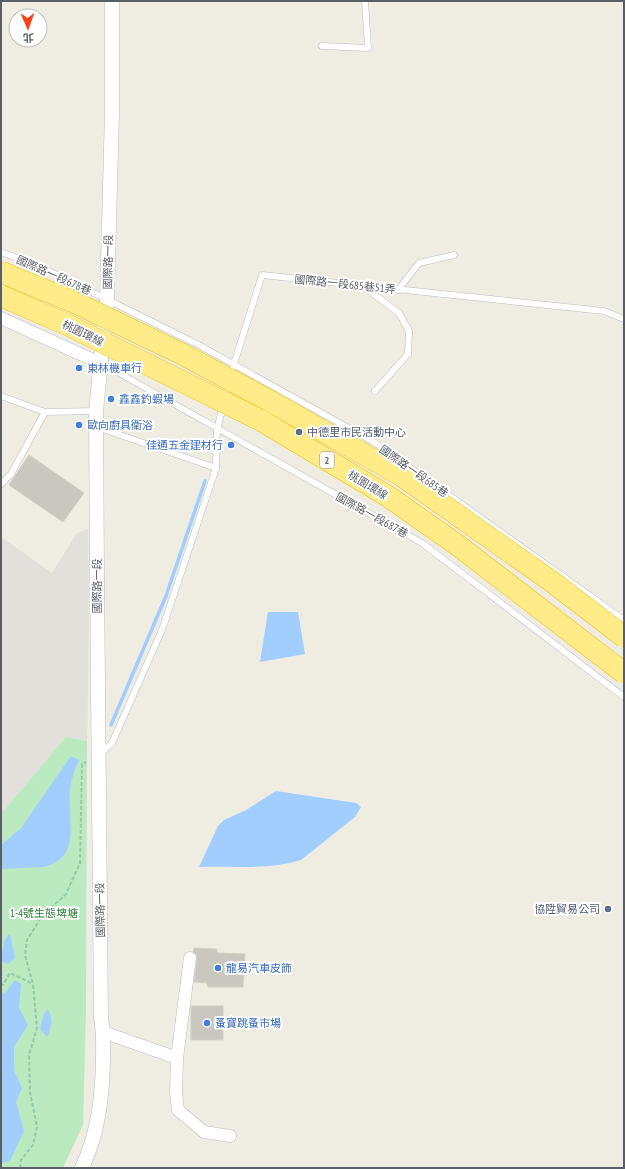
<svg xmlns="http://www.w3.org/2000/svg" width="625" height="1169" viewBox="0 0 625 1169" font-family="'PT Sans Narrow','Noto Sans TC',sans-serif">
	<rect width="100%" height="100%" fill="#efede2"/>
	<polygon fill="#e2e0da" points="88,529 89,634 87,741 66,737 1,814 1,537 52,573 77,533"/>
	<polygon fill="#bbeac0" points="66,737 87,741 86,1013 83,1125 63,1168 1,1168 1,814"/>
	<g fill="#a2ceff">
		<polygon points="268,612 298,612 305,654 260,662"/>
		<path d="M71 756 79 760C75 769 71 780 70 790 67 819 83 857 44 867L1 869V845L21 828Z"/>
		<path d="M276 791 356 803 361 807 355 817 301 860C269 870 233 866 199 867L218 826 224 820 246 810Z"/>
		<polygon points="10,933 15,958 8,964 1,961 1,952 3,950 4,941"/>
		<polygon points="15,980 21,984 19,1008 28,1025 14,1047 14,1070 22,1088 16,1102 24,1131 10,1161 1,1163 1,992 4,994"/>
		<path d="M48 1009C53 1020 52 1026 47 1037L40 1029 44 1014Z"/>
	</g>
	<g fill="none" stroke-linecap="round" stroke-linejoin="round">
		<polyline stroke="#a2ceff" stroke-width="3.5" points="111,725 166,596 205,481"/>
	</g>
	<g fill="#cac7bf" stroke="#d4d0c0">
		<polygon points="29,455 84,493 63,522 9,485"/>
		<polygon points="194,948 217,949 217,953 245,954 243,987 208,987 207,983 194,982 197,959 197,955 193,952"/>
		<rect x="191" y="1006" width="32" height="34"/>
	</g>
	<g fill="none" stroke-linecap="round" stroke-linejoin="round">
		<defs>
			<g id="service">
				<polyline points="322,46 368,48 365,1"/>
				<polyline points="1,252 43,268 197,344 374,442 624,620"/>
				<polyline points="363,286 399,313 409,331 408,354 375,391"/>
				<polyline points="398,290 419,263 454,255"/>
				<polyline points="101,363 422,543 624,697"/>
				<polyline points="1,396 45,412 96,411"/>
				<polyline points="97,427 216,468"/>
				<polyline points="1,484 11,474 45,412"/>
				<polyline points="101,753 112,743 162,630 216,468 217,429 234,364 262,275 604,311 624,319"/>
			</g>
			<g id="minor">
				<polyline points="1,318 100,363"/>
				<polyline points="190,958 177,1058 176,1092 178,1110 204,1132 230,1136"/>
				<polyline points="103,1032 177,1058"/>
			</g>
			<path id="tertiary" d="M82 1168C98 1134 102 1099 103 1062 103 1047 104 1033 101 1018L97 578 96 411 107 300 112 112V1"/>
		</defs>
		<use href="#service" stroke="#babcc3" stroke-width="7"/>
		<use href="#minor" stroke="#babcc3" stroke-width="13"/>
		<use href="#tertiary" stroke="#babcc3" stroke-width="15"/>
		<g stroke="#94cba8" stroke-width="2" stroke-dasharray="4 2" stroke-linecap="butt">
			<polyline points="1,983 3,985 10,973 33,984"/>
			<polyline points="20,1168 21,1160 33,1145 37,1127 30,1092 29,1055 37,1028 33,984 25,955 27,940 42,916 66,894 80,863 82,764 86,762"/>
		</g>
		<use href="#service" stroke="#fff" stroke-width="6"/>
		<use href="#minor" stroke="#fff" stroke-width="12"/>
		<use href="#tertiary" stroke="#fff" stroke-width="14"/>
		<defs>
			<g id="motorway-bridge">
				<polyline points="1,272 76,303 182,354 270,401 402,476 551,581 624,637"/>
				<polyline points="1,296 66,324 262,421 389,497 456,544 624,673"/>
			</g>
		</defs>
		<use href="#motorway-bridge" stroke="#f1bb00" stroke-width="22" stroke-linecap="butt"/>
		<use href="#motorway-bridge" stroke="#ffec89" stroke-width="21"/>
	</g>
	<g fill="#3f7fe0" stroke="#fff" stroke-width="1.5">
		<circle cx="79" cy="368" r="4"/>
		<circle cx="111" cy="399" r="4"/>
		<circle cx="79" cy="425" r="4"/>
		<circle cx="231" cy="445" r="4"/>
		<circle cx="218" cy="968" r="4"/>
		<circle cx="207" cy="1023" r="4"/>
	</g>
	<g fill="#5c6f8a" stroke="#fff" stroke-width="1.5">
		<circle cx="299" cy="432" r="4"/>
		<circle cx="608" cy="909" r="4"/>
	</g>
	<g text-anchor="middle" stroke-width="4" stroke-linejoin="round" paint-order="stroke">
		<rect fill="#fff" stroke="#8c8e93" stroke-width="1" x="320" y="452" width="14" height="16" rx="3"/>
		<g font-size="10" font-weight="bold" fill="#5a5e65">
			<text x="327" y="464">2</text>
		</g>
		<g font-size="11" fill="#5a5e65" stroke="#fff">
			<text transform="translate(108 262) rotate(-89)" y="4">國際路一段</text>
			<text transform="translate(54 275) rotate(24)" y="4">國際路一段678巷</text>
			<text transform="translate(345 284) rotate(6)" y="4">國際路一段685巷51弄</text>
			<text transform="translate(83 333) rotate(26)" y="4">桃園環線</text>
			<text transform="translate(414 471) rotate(35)" y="4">國際路一段685巷</text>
			<text transform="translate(368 485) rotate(31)" y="4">桃園環線</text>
			<text transform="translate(372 515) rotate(29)" y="4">國際路一段687巷</text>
			<text transform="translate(97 586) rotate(-90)" y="4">國際路一段</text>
			<text transform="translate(100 910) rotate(-91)" y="4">國際路一段</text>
		</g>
		<g font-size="11" fill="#366cbe" stroke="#fff" text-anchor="start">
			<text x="87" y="372">東林機車行</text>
			<text x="119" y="403">鑫鑫釣蝦場</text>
			<text x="87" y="429">歐向廚具衛浴</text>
			<text x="223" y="449" text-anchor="end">佳通五金建材行</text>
			<text x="226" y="972">龍易汽車皮飾</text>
			<text x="215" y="1027">蚤寶跳蚤市場</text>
		</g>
		<g font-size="11" fill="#4e5e75" stroke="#fff" text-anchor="start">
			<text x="307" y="436">中德里市民活動中心</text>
			<text x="600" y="913" text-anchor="end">協陞貿易公司</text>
		</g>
		<g font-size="11" fill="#2b8337" stroke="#fff">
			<text x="44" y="917">1-4號生態埤塘</text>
		</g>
	</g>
	<rect width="625" height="1169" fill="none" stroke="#5a5e65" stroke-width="4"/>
	<g transform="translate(28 28) rotate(178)"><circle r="19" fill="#ffffff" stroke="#bdbfc1"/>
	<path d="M0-3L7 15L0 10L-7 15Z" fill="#fc411b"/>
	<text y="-6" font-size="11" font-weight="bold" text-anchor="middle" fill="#5a5e65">北</text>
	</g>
</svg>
